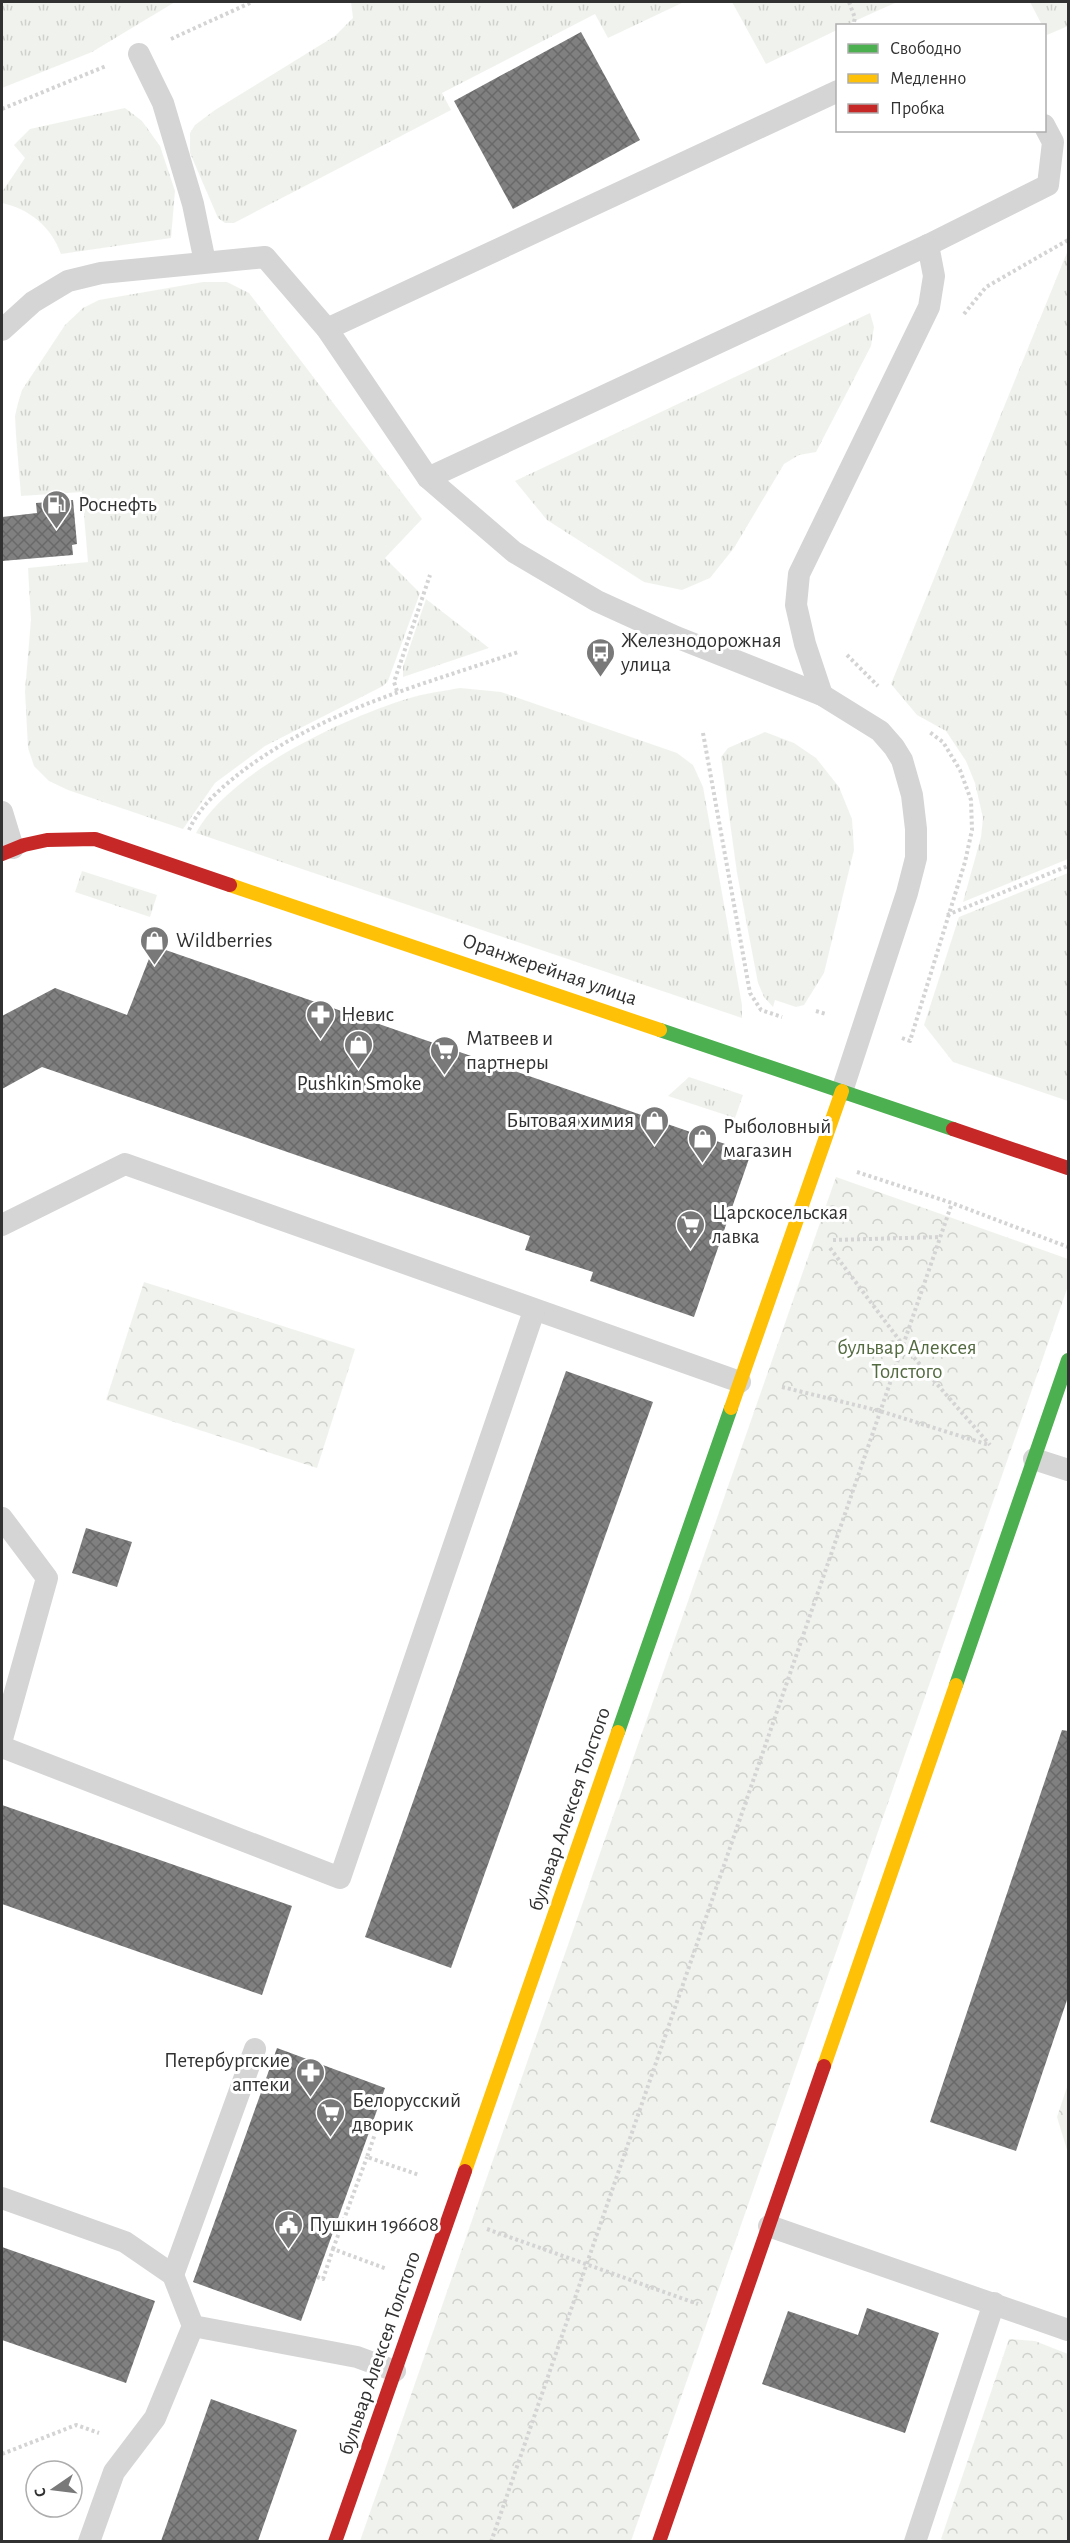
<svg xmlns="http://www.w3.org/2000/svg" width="1070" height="2543" viewBox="0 0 1070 2543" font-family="'Alegreya Sans',sans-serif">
	<defs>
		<pattern id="grass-tufts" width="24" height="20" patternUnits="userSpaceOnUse" patternTransform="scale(1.5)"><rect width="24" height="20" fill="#f0f3ed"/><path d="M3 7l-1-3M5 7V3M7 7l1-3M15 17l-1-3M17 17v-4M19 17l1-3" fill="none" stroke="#ced1cc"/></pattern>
		<pattern id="forest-crowns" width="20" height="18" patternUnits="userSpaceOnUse" patternTransform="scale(1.5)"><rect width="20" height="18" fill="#f0f3ed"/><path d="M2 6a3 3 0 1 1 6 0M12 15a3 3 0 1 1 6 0" fill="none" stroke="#ced1cc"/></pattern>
		<pattern id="building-cross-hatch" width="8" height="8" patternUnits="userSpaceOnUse" patternTransform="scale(1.5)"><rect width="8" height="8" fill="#808080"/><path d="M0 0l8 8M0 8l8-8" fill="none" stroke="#696969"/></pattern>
	</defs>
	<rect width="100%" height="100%" fill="#fff"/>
	<g fill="url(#grass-tufts)">
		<polygon points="2,2 175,2 92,52 2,88"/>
		<polygon points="351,2 684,2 608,38 595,14 442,93 451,110 234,223 225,223 218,218 190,153 190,133 195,125 215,110 335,36 353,18"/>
		<polygon points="732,2 897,2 846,25 838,26 837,30 766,64"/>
		<polygon points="1030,2 1068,2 1068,26 1047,35 1044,26 1042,25"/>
		<path d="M125 108 142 121 160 146 175 191 171 238 61 254C51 226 29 209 2 203V192L25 158 14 145 30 129Z"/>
		<polygon points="1068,250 1068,859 963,902 981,837 983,818 975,783 966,761 946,731 917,715 891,684"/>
		<polygon points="203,282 227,282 249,293 422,519 385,558 420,593 388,681 383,686 265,746 215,783 183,829 68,790 49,781 34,766 28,748 25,691 31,620 28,568 88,562 82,492 21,496 16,435 15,416 18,403 22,390 65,325 83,308 99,300"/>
		<polygon points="870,313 874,327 871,346 816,452 799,455 784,464 734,548 710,578 682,590 644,582 547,520 515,481"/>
		<polygon points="426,599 489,648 403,677 403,667"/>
		<path d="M460 688 501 692 677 753 693 765 703 787 742 1005V1018L196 833C228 772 346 717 410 698 426 693 444 691 460 688Z"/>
		<polygon points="765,732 794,743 816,758 839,787 852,819 854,850 824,973 804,1005 796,1007 775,1000 773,1007 764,997 758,983 737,873 721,757 728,748"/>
		<polygon points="82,871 157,895 150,917 75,892"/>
		<polygon points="1068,873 1068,1101 953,1062 924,1025 959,917"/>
		<polygon points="689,1077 743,1095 735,1118 668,1096"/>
	</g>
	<g fill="url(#forest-crowns)">
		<polygon points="836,1177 1068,1259 1068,1286 631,2541 360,2541"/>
		<polygon points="144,1282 355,1349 317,1468 106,1400"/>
		<polygon points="1068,2084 1068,2153 1057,2117"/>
		<polygon points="1009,2339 1035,2341 1068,2354 1068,2541 949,2542 941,2539"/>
	</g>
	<g fill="url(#building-cross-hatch)">
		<polygon points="581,32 640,140 513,209 454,101"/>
		<polygon points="73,500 77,544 72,545 73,555 2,561 2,517 37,513 36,503"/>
		<polygon points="154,946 751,1153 694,1317 590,1281 593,1272 525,1250 530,1236 42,1067 2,1089 2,1016 55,988 127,1015"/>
		<polygon points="566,1371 653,1402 451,1968 365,1937"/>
		<polygon points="86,1528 132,1542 117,1587 72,1573"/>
		<polygon points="1062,1730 1068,1731 1068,1997 1016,2151 930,2122"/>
		<polygon points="2,1805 292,1906 262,1995 2,1904"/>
		<polygon points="277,2048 385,2088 301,2321 193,2282"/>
		<polygon points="2,2247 155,2301 126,2383 2,2340"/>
		<polygon points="867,2308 939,2333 905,2433 762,2384 788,2311 858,2335"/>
		<polygon points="211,2399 297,2430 258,2541 161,2541"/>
	</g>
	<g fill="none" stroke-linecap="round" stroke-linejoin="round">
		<g stroke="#d4d4d4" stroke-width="4" stroke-dasharray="3 3" stroke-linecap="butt">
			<polyline points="849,2 855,18 853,26"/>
			<polyline points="171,39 252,2"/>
			<polyline points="2,109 106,66"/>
			<polyline points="964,314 986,287 1068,240"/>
			<polyline points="847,655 878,686"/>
			<polyline points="397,691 394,682 430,575"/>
			<polyline points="703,733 750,993 761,1010 782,1017"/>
			<path d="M189 830C199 807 221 788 240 773 322 710 422 685 518 652"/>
			<polyline points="947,915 1068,866"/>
			<polyline points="816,1011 826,1014"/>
			<polyline points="902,1038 910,1041 965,862 972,830 971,800 960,770 943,742 928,731"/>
			<polyline points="857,1172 952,1203 1068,1247"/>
			<polyline points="833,1240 940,1237"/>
			<polyline points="830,1248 903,1345 990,1445"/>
			<polyline points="782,1387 880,1411 989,1445"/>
			<polyline points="370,2129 376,2131 367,2157 419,2175"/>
			<polyline points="487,2229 698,2304"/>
			<polyline points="333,2249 367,2157"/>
			<polyline points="317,2277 323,2279 333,2249 387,2269"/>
			<polyline points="2,2454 76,2425 99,2433"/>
			<polyline points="491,2542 952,1203"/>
		</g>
		<g stroke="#d5d5d5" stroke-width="22">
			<polyline points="139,54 163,103 193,204 205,262"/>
			<polyline points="327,329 838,91"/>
			<polyline points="2,330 33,302 68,281 101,273 265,257 327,329 428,478 514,552 597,601 676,637 822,695 880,731 894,747 902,760 912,795 916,829 916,858 907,893 842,1091"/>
			<polyline points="428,478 928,245 1048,185 1053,142 1044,125"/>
			<polyline points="822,695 805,644 796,605 799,574 929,307 934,276 928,245"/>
			<polyline points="2,812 13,848"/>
			<polyline points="2,1225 125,1164 740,1382"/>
			<polyline points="1034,1459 1068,1470"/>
			<polyline points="2,1518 47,1578 2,1739"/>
			<polyline points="2,1747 340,1878 534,1311"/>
			<polyline points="2,2198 125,2242 173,2275 193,2326 357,2357 395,2371"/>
			<polyline points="769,2226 1068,2330"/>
			<polyline points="173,2275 255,2049"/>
			<polyline points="89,2542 114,2472 155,2418 193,2326"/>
			<polyline points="915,2542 994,2303"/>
		</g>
		<g stroke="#4caf50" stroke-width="14">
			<polyline points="660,1030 953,1129"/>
			<polyline points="956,1685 1068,1360"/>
			<polyline points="618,1732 731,1408"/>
		</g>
		<g stroke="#ffc107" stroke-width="14">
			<polyline points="230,885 660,1030"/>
			<polyline points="731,1408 842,1091"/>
			<polyline points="824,2066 956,1685"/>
			<polyline points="465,2171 618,1732"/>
		</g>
		<g stroke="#c62828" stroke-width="14">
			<polyline points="2,854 24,845 47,840 95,839 230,885"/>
			<polyline points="953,1129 1068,1168"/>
			<polyline points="335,2542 465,2171"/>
			<polyline points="659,2542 824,2066"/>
		</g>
	</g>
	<defs>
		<symbol id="fuel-pin" viewBox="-11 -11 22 30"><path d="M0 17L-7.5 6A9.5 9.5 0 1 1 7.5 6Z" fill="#797979" stroke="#fff"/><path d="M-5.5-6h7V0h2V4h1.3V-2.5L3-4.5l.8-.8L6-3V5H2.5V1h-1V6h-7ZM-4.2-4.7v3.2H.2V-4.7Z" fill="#fff"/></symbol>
		<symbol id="bus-pin" viewBox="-11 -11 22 30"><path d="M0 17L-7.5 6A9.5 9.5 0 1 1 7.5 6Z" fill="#797979" stroke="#fff"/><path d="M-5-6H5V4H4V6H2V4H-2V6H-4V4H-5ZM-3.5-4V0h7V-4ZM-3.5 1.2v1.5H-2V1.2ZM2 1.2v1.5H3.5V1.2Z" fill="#fff"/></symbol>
		<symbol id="shop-pin" viewBox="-11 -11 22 30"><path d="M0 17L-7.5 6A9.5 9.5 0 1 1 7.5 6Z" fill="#797979" stroke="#fff"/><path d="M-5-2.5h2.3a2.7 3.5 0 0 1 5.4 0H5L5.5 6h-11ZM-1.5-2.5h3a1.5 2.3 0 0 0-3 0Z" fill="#fff"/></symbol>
		<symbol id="pharmacy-pin" viewBox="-11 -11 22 30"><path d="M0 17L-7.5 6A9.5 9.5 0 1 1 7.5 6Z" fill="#797979" stroke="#fff"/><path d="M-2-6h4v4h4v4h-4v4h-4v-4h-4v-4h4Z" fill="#fff"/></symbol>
		<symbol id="supermarket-pin" viewBox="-11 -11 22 30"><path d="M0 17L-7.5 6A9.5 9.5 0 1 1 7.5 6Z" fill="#797979" stroke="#fff"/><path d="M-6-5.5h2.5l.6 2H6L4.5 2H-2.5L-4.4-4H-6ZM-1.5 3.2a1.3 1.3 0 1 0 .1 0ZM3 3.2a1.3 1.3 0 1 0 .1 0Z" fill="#fff"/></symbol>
		<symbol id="civic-pin" viewBox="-11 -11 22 30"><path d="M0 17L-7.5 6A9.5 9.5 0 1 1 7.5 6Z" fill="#797979" stroke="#fff"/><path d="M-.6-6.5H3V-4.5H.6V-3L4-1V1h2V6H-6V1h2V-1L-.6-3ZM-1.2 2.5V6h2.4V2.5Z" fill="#fff"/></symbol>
	</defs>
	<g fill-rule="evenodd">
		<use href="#fuel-pin" x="40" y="488" width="33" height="45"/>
		<use href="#bus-pin" x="584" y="636" width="33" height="45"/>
		<use href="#shop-pin" x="138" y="924" width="33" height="45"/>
		<use href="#pharmacy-pin" x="304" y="998" width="33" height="45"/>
		<use href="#shop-pin" x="342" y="1028" width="33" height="45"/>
		<use href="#supermarket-pin" x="428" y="1034" width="33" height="45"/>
		<use href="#shop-pin" x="638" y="1104" width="33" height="45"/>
		<use href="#shop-pin" x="686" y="1122" width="33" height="45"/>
		<use href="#supermarket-pin" x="674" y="1208" width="33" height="45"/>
		<use href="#pharmacy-pin" x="294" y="2056" width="33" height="45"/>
		<use href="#supermarket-pin" x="314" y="2096" width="33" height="45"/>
		<use href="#civic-pin" x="272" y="2208" width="33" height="45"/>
	</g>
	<g text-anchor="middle" stroke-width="6" stroke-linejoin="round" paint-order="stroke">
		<g font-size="21" fill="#313131" stroke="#fff" text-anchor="start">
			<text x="78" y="511">Роснефть</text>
			<text x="621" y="647">Железнодорожная<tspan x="621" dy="24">улица</tspan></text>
			<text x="176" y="947">Wildberries</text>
			<text x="341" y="1021">Невис</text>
			<text x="466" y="1045">Матвеев и<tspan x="466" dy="24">партнеры</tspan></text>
			<text x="359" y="1090" text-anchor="middle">Pushkin Smoke</text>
			<text x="634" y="1127" text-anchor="end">Бытовая химия</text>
			<text x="723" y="1133">Рыболовный<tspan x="723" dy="24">магазин</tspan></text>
			<text x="712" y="1219">Царскосельская<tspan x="712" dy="24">лавка</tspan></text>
			<text x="290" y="2067" text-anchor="end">Петербургские<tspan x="290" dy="24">аптеки</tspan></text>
			<text x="352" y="2107">Белорусский<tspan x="352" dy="24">дворик</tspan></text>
			<text x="309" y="2231">Пушкин 196608</text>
		</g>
		<g font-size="21" fill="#313131" stroke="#fff">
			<text transform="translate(550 969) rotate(19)" y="7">Оранжерейная улица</text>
			<text transform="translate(569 1809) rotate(-71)" y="7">бульвар Алексея Толстого</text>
			<text transform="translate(379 2353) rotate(-71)" y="7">бульвар Алексея Толстого</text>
		</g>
		<g font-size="21" fill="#546b41" stroke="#fff">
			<text x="907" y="1354">бульвар Алексея<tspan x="907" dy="24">Толстого</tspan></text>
		</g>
	</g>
	<rect width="1070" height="2543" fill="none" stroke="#313131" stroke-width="6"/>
	<rect x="836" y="24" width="210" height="108" fill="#ffffff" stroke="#adadad" stroke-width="1.5"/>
	<rect x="848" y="44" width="30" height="9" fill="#4caf50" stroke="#adadad" stroke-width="1.5"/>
	<text x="890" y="54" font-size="18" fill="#313131">Свободно</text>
	<rect x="848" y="74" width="30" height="9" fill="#ffc107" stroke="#adadad" stroke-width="1.5"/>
	<text x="890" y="84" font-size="18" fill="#313131">Медленно</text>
	<rect x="848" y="104" width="30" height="9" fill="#c62828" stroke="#adadad" stroke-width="1.5"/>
	<text x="890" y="114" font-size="18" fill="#313131">Пробка</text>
	<g transform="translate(54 2489) rotate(256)"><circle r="28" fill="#ffffff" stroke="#adadad" stroke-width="1.5"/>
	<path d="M0-4.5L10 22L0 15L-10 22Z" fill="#797979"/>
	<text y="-9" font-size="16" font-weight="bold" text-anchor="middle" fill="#313131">С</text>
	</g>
</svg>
